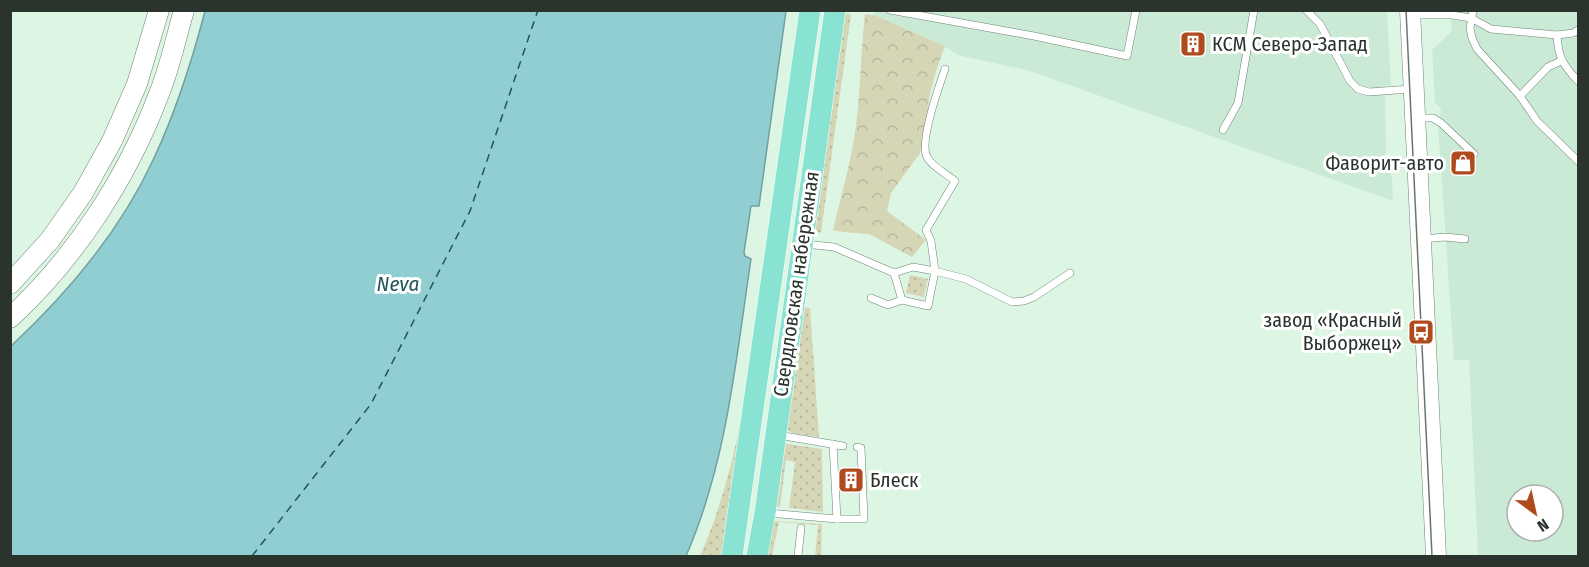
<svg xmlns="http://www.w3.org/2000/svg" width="1589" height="567" viewBox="0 0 1589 567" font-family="'Fira Sans Condensed',sans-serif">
	<defs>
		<pattern id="green-dots" width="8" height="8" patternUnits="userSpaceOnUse" patternTransform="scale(1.5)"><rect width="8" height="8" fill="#d5d6b6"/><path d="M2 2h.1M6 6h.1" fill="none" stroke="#b7b89d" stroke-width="1.8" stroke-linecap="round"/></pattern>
		<pattern id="forest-crowns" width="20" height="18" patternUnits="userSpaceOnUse" patternTransform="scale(1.5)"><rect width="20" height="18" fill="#d5d6b6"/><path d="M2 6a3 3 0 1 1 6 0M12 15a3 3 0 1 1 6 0" fill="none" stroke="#b7b89d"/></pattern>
	</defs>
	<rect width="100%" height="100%" fill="#ddf6e4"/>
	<g fill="#cbead5" fill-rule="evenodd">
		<polygon points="875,10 1387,11 1391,85 1385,85 1386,154 1379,158 1392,176 1393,201 1030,71 957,55 945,46 874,15"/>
		<path d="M1450 11H1578V556H1478L1469 360H1454L1438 126 1441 109 1435 103 1432 50 1452 31ZM1517 495H1553V531H1517Z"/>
	</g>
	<g fill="url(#green-dots)">
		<polygon points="844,13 851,14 821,233 814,231"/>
		<polygon points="910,275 928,279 924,297 906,293"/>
		<polygon points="801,307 810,308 819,437 792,433 786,429"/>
		<path d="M742 413H748L725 556H700C720 511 733 462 742 413Z"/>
		<polygon points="782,443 822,449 823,512 789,508 795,462 786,460 780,507 774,506"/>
		<polygon points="775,521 822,524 821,556 815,556 818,525 779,522 772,556 766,556 773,522"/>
	</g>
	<path fill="url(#forest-crowns)" d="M865 14 874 15 945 46 936 71 929 98 928 116 920 153 891 193 887 211 926 240 912 257 869 234 842 232 833 230C840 200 849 169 854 139 861 98 860 56 865 14Z"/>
	<path fill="#91ced1" stroke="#72a0a0" stroke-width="1.5" d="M205 11H786L759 206H751L744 252 745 256 751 259C736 359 727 462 686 556H11V346C68 293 121 230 154 158 176 111 192 61 205 11Z"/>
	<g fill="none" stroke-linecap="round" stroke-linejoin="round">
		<polyline stroke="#205557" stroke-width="1.5" stroke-dasharray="8 6" stroke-linecap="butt" points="252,556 371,404 470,211 538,10"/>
		<defs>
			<g id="lane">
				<polyline points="890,10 1034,36 1127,56 1136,10"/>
				<polyline points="1306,10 1320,24 1350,81 1358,89 1369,92 1411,89"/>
				<polyline points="1473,10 1470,28 1472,38 1477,49 1520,96 1537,121 1578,161"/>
				<path d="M1413 15H1452L1471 18 1491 29 1557 35C1558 57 1563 65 1578 81"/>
				<polyline points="1557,35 1573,33 1578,30"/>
				<path d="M945 69C939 86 919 142 927 157 931 166 947 174 955 181L926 230 931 241 935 271 966 279 1012 302 1024 301 1034 297 1070 273"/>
				<polyline points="1520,96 1548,67 1561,61"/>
				<polyline points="1418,118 1433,118 1441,123 1474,154"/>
				<polyline points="1223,130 1238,103 1254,10"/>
				<polyline points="1423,239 1445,237 1465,239"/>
				<polyline points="804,244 834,247 894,273 902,300 928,306 935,271 913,267 894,273"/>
				<polyline points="871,298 888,305 902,300"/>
				<polyline points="778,435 843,446"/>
				<polyline points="833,444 837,519"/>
				<polyline points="768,513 837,519 864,519 861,448 857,447"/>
				<polyline points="798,556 801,528"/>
			</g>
			<g id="secondary">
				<polyline points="1410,10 1436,556"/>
				<polyline points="10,284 50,240 83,193 112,141 137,84 159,10"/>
				<path d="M10 318C76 257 127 178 159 94 170 67 176 38 184 10"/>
			</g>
			<g id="primary">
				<polyline points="732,556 810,10"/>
				<polyline points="757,556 765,513 835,10"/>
			</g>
		</defs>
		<use href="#lane" stroke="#6d8374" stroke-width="8"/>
		<use href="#secondary" stroke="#6d8374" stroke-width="21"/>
		<use href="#primary" stroke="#fff" stroke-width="22"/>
		<use href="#lane" stroke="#fff" stroke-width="7"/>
		<use href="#secondary" stroke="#fff" stroke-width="20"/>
		<use href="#primary" stroke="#88e3d3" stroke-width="21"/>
		<polyline stroke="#68776c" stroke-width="1.5" points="1406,10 1432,556"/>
	</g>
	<defs>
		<symbol id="building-square" viewBox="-11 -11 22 22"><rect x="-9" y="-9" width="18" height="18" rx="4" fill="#af4a1d" stroke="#fff"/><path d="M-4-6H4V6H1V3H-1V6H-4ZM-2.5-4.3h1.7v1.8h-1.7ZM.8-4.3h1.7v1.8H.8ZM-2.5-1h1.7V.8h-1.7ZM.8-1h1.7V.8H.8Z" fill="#fff"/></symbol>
		<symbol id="shop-square" viewBox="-11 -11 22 22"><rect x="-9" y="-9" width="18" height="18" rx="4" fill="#af4a1d" stroke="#fff"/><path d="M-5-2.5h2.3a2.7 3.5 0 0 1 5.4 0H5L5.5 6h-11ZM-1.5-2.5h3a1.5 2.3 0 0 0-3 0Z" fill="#fff"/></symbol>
		<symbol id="bus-square" viewBox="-11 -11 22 22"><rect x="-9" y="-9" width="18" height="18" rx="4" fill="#af4a1d" stroke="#fff"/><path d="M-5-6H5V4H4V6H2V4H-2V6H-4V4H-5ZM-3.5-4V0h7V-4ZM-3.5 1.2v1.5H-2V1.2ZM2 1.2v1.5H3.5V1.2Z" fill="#fff"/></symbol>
	</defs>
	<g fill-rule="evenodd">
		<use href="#building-square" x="1178" y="29" width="30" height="30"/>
		<use href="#shop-square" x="1448" y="148" width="30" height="30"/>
		<use href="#bus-square" x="1406" y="317" width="30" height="30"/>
		<use href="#building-square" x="836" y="465" width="30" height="30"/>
	</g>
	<g text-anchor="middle" stroke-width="6" stroke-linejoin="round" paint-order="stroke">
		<g font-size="20" fill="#2a342d" stroke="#fff" text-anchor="start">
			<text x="1212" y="51">КСМ Северо-Запад</text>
			<text x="1444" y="170" text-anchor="end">Фаворит-авто</text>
			<text x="1402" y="327" text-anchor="end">завод «Красный<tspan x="1402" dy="23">Выборжец»</tspan></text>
			<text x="870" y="487">Блеск</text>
		</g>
		<g font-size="20" fill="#2a342d" stroke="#fff">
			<text transform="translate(796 284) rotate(-82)" y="7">Свердловская набережная</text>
		</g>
		<g font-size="21" font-style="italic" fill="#205557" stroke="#fff">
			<text x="398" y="291">Neva</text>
		</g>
	</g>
	<rect width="1589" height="567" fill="none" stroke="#2a342d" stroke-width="24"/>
	<g transform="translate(1535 513) rotate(147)"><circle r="28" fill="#ffffff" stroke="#aaaeab" stroke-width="1.5"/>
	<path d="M0-4.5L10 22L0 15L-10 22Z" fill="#af4a1d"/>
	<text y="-9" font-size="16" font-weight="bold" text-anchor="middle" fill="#2a342d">N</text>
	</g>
</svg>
